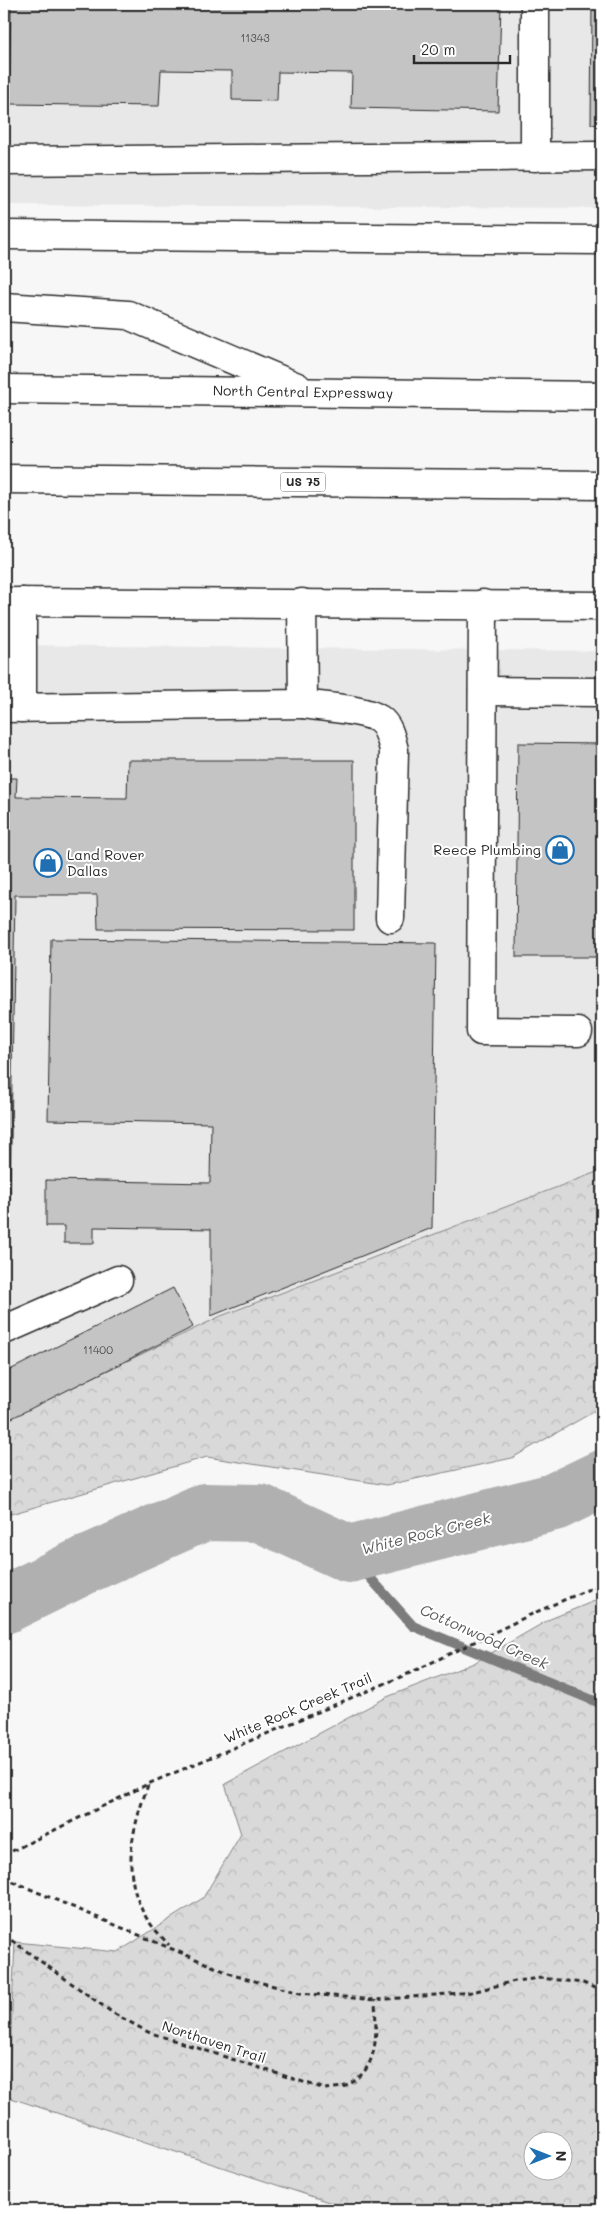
<svg xmlns="http://www.w3.org/2000/svg" width="606" height="2214" viewBox="0 0 606 2214" font-family="Mali,sans-serif">
	<defs>
		<pattern id="forest-crowns" width="20" height="18" patternUnits="userSpaceOnUse" patternTransform="scale(1.25)"><rect width="20" height="18" fill="#d9d9d9"/><path d="M2 6a3 3 0 1 1 6 0M12 15a3 3 0 1 1 6 0" fill="none" stroke="#bababa"/></pattern>
	</defs>
	<rect width="100%" height="100%" fill="#f7f7f7"/>
	<filter id="ink" filterUnits="userSpaceOnUse"><feTurbulence type="fractalNoise" baseFrequency=".02" numOctaves="2"/><feDisplacementMap in="SourceGraphic" scale="10" xChannelSelector="R" yChannelSelector="G"/><feConvolveMatrix kernelMatrix="1 2 1 2 8 2 1 2 1" color-interpolation-filters="sRGB"/></filter>
	<g filter="url(#ink)">
		<g fill="#e8e8e8">
			<polygon points="4,4 602,4 602,208 4,205"/>
			<polygon points="4,645 602,651 602,1170 221,1316 4,1420"/>
		</g>
		<g fill="url(#forest-crowns)" stroke="#828282" fill-rule="evenodd">
			<polygon points="602,1170 602,1407 512,1458 387,1485 207,1457 4,1516 4,1420 221,1316"/>
			<path d="M602 1598V2210H353L8 2097 15 1942 118 1952 203 1898 241 1834 225 1784 387 1697 474 1663 550 1619ZM534 2142H564V2172H534Z"/>
		</g>
		<g fill="none" stroke-linecap="round" stroke-linejoin="round">
			<polyline stroke="#7b7b7b" stroke-width="10" points="349,1554 413,1626 602,1704"/>
			<polyline stroke="#b0b0b0" stroke-width="58" points="4,1605 85,1565 204,1512 260,1513 349,1554 554,1502 602,1479"/>
		</g>
		<g fill="#c4c4c4" stroke="#2b2b2b">
			<polygon points="11,4 352,4 352,6 410,7 410,4 501,4 498,111 351,108 352,73 278,72 277,101 232,100 232,71 161,70 159,106 9,104"/>
			<polygon points="592,4 602,4 602,125 591,124"/>
			<polygon points="518,743 602,744 602,957 516,957"/>
			<polygon points="128,760 354,760 354,930 98,929 97,895 15,895 10,1201 4,1201 4,778 17,778 16,797 127,798"/>
			<polygon points="51,939 436,943 432,1228 211,1316 211,1229 94,1227 94,1243 64,1243 64,1226 46,1226 46,1180 210,1183 211,1123 48,1120"/>
			<polygon points="173,1288 193,1327 4,1422 4,1373"/>
		</g>
		<g fill="none" stroke-linecap="round" stroke-linejoin="round">
			<defs>
				<g id="minor">
					<polyline points="535,4 535,157"/>
					<polyline points="4,161 602,156"/>
					<polyline points="22,602 22,708"/>
					<polyline points="483,604 481,1031 578,1032"/>
					<polyline points="483,691 602,692"/>
					<path d="M303 704C321 707 365 709 379 719 389 726 391 739 394 750L390 918"/>
					<polyline points="4,708 303,704 302,603"/>
					<polyline points="4,1330 118,1280"/>
				</g>
				<g id="major">
					<polyline points="4,235 602,240"/>
					<polyline points="4,602 602,606"/>
				</g>
				<g id="highway">
					<polyline points="4,307 128,315 297,387"/>
					<polyline points="4,389 602,396"/>
					<polyline points="4,479 602,485"/>
				</g>
			</defs>
			<use href="#minor" stroke="#2b2b2b" stroke-width="31"/>
			<use href="#major" stroke="#2b2b2b" stroke-width="31"/>
			<use href="#highway" stroke="#2b2b2b" stroke-width="31"/>
			<g stroke="#2b2b2b" stroke-width="3" stroke-dasharray="5 4" stroke-linecap="butt">
				<path d="M148 1785C133 1827 121 1869 143 1912 149 1924 160 1935 169 1945"/>
				<polyline points="4,1855 148,1784 410,1673 534,1613 587,1590 602,1586"/>
				<polyline points="4,1878 236,1976 300,1993 375,2000 472,1992 515,1981 541,1978 583,1983 602,1991"/>
				<path d="M4 1935 113 2013 148 2032 325 2089C332 2088 343 2088 348 2085 381 2067 376 2031 375 2000"/>
			</g>
			<use href="#minor" stroke="#fff" stroke-width="28"/>
			<use href="#major" stroke="#fff" stroke-width="28"/>
			<use href="#highway" stroke="#fff" stroke-width="28"/>
		</g>
	</g>
	<defs>
		<symbol id="shop-ring" viewBox="-11 -11 22 22"><circle r="9.5" fill="#fff" stroke="#1f6fb2" stroke-width="1.5"/><path d="M-5-2.5h2.3a2.7 3.5 0 0 1 5.4 0H5L5.5 6h-11ZM-1.5-2.5h3a1.5 2.3 0 0 0-3 0Z" fill="#1f6fb2"/></symbol>
	</defs>
	<g fill-rule="evenodd">
		<use href="#shop-ring" x="544" y="834" width="32" height="32"/>
		<use href="#shop-ring" x="32" y="847" width="32" height="32"/>
	</g>
	<g text-anchor="middle" stroke-width="4" stroke-linejoin="round" paint-order="stroke">
		<g font-size="11" fill="#515151">
			<text x="255" y="42">11343</text>
			<text x="98" y="1354">11400</text>
		</g>
		<rect fill="#fff" stroke="#6b6b6b" stroke-width="1" x="280.5" y="472.5" width="45" height="19" rx="4"/>
		<g font-size="12" font-weight="bold" fill="#2b2b2b">
			<text x="303" y="486">US 75</text>
		</g>
		<g font-size="14" fill="#2b2b2b" stroke="#fff">
			<text transform="translate(303 392) rotate(1)" y="5">North Central Expressway</text>
			<text transform="translate(298 1708) rotate(-23)" y="5">White Rock Creek Trail</text>
			<text transform="translate(214 2042) rotate(18)" y="5">Northaven Trail</text>
		</g>
		<g font-size="14" fill="#2b2b2b" stroke="#fff" text-anchor="end">
			<text x="541" y="855">Reece Plumbing</text>
			<text x="67" y="860" text-anchor="start">Land Rover<tspan x="67" dy="16">Dallas</tspan></text>
		</g>
		<g font-size="15" font-style="italic" fill="#5a5a5a" stroke="#fff">
			<text transform="translate(426 1534) rotate(-14)" y="5">White Rock Creek</text>
			<text transform="translate(484 1637) rotate(24)" y="5">Cottonwood Creek</text>
		</g>
	</g>
	<rect width="606" height="2214" fill="none" stroke="#fff" stroke-width="20"/>
	<rect x="10" y="10" width="586" height="2194" fill="none" stroke="#2b2b2b" stroke-width="2" filter="url(#ink)"/>
	<g transform="translate(548 2156) rotate(90)"><circle r="24" fill="#ffffff" stroke="#aaaaaa"/>
	<path d="M0-4L9 19L0 12L-9 19Z" fill="#1f6fb2"/>
	<text y="-8" font-size="14" font-weight="bold" text-anchor="middle" fill="#2b2b2b">N</text>
	</g>
	<path d="M414 55v8h96v-8" fill="none" stroke="#2b2b2b" stroke-width="2.5"/>
	<text x="421" y="55" font-size="15" fill="#2b2b2b" stroke="#ffffff" stroke-width="4" paint-order="stroke">20 m</text>
</svg>
